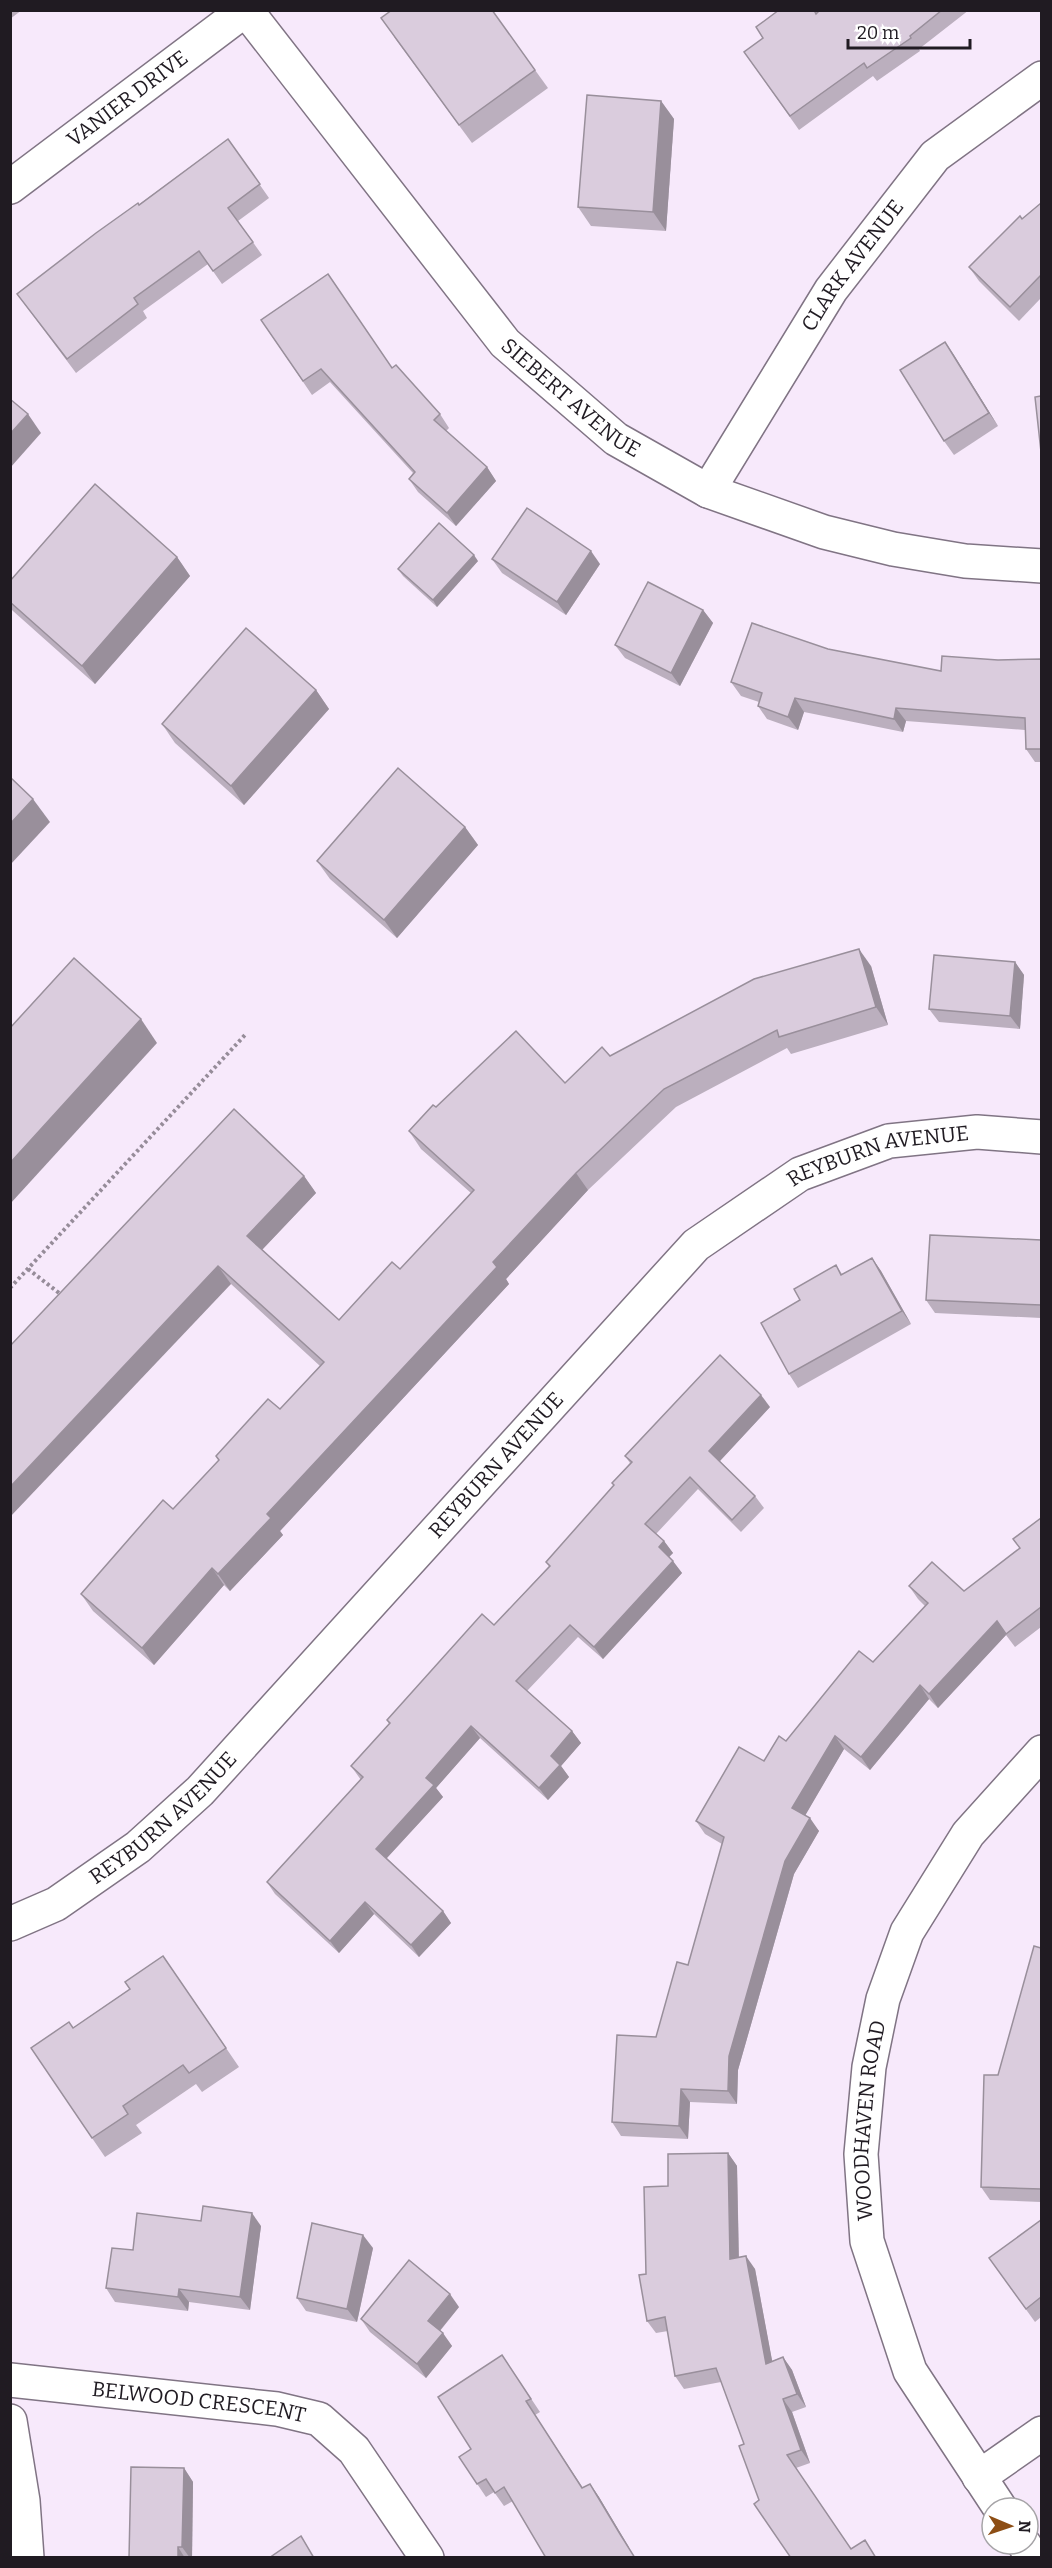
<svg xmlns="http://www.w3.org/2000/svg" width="1052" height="2568" viewBox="0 0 1052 2568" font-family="Bitter,serif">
	<rect width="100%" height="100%" fill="#f7e9fb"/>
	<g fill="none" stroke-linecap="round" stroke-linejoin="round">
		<defs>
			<g id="minor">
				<path id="s1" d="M246 10 505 343 616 439 708 491 824 532 893 549 965 561 1042 566"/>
				<path id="s2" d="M10 187 245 10"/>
				<path id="s3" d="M708 491 831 290 935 156 1042 78"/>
				<path id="s4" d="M10 1924 56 1904 138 1847 200 1791 696 1245 800 1174 889 1141 977 1132 1042 1137"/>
				<path id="s5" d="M10 2380 277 2409 319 2419 354 2450 427 2558"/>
				<polyline points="10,2421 23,2501 27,2558"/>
				<polyline points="979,2477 1042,2433"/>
				<path id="s6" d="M1000 2508 910 2371 867 2241 861 2154 869 2067 883 1999 907 1932 968 1834 1042 1752"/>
				<polyline points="1024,2544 1033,2558"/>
			</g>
		</defs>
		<use href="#minor" stroke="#807484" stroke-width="36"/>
		<g stroke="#968c99" stroke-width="4" stroke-dasharray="3 3" stroke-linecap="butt">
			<polyline points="28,1269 63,1296"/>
			<polyline points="10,1288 245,1035"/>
		</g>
		<use href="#minor" stroke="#fff" stroke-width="33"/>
	</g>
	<g fill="#bbafbe">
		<polygon points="10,10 22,10 10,19"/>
		<polygon points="820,10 969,10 919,49 920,51 877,81 873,76 799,130 744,52"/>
		<polygon points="394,37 535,70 548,88 472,143"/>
		<polygon points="661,101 674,119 666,231 591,226 578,207"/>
		<polygon points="228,139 269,198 238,221 262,255 222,284 208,264 143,311 147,318 76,373 17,294"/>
		<polygon points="1041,203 1041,298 1019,321 979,281 969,267 1022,219"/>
		<polygon points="261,320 392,368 440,414 449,428 446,431 487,467 496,481 456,526 418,492 409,479 413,473 330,382 312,395"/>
		<polygon points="945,342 998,426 954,455 944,441"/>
		<polygon points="177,557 190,576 95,684 13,611 10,608 10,581"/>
		<polygon points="492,559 600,564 566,615 502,573"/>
		<polygon points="478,561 437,607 403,576 398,569"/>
		<polygon points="703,610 713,623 680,686 625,658 615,645"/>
		<polygon points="828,649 941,671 998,660 1041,659 1041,762 1035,762 1026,749 1025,730 906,721 903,732 804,712 798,730 767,719 758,706 759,702 741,696 731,682"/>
		<polygon points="316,690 329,709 244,805 175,743 162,724"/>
		<polygon points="465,827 478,845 397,938 330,879 317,861"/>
		<polygon points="1015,962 1024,975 1020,1029 939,1022 929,1009"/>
		<polygon points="871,966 888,1025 791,1054 787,1048 676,1107 588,1190 506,1279 509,1284 280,1531 283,1535 230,1591 224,1585 154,1665 93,1611 81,1594 173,1509 219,1460 216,1456 280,1409 320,1366 231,1284 10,1346 304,1176 316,1193 262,1250 339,1320 400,1269 471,1193 421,1149 409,1131 436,1107 565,1083 610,1056"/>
		<polygon points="1041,1240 1041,1318 935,1313 926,1300"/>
		<polygon points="872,1258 881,1271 911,1324 798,1388 789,1374 800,1300 836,1265 842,1274"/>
		<polygon points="770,1407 720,1461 755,1496 764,1508 741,1532 698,1489 656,1534 664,1541 673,1553 669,1557 682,1573 603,1659 578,1637 527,1691 572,1731 581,1743 561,1766 569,1777 548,1800 480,1738 436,1788 443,1797 387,1858 443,1911 451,1923 419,1957 374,1914 339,1953 275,1894 267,1882 361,1780 351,1766 389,1724 387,1720 494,1625 549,1566 546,1562 614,1486 612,1483 630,1463 625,1456"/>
		<polygon points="1041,1518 1041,1627 1015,1647 1006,1635 938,1708 929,1699 870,1770 844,1749 805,1815 819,1831 794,1874 738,2070 737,2104 690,2102 688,2139 621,2136 612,2122 656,2037 688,1965 722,1844 705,1834 696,1821 764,1761 873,1662 925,1606 918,1599 909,1586 964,1591 1020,1548 1013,1539"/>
		<polygon points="1041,1948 1041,2202 990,2200 981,2187 998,2075"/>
		<polygon points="163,1956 239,2067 202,2092 196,2084 136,2125 142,2133 105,2157 92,2138 73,2028 130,1989"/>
		<polygon points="728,2153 737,2166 739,2257 755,2269 772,2361 783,2357 792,2370 806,2407 792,2412 810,2463 796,2468 851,2549 877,2558 791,2558 759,2500 744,2444 721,2382 684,2389 675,2376 668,2331 656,2333 647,2321 646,2274 668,2186"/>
		<polygon points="1041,2220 1041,2317 1035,2322 989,2258"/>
		<polygon points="261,2226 250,2310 189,2302 188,2311 115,2302 106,2288 133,2250"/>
		<polygon points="373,2248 357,2322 306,2311 297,2298"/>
		<polygon points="459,2307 440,2331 452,2346 426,2378 370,2332 361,2319"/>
		<polygon points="502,2355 540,2412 535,2415 583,2488 590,2484 599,2497 629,2547 513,2501 504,2506 494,2492 486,2497 459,2457 471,2449"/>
		<polygon points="184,2468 193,2482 192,2558 129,2558"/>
	</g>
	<g fill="#998f9b">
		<polygon points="661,101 674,119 666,231 653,212"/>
		<polygon points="945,342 954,355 998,426 989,413"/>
		<polygon points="28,414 41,433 10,468 10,434"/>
		<polygon points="487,467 496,481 456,526 447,513"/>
		<polygon points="591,551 600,564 566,615 557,602"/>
		<polygon points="474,555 478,561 437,607 433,600"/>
		<polygon points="177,557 190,576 95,684 82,666"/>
		<polygon points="703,610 713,623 680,686 671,673"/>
		<polygon points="316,690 329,709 244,805 231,786"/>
		<polygon points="795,698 804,712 798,730 788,717"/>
		<polygon points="896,708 906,721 903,732 894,719"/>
		<polygon points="33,799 50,822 10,865 10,824"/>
		<polygon points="465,827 478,845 397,938 384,920"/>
		<polygon points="859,949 871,966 888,1025 876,1007"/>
		<polygon points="1015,962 1024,975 1020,1029 1010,1016"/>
		<polygon points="141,1019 157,1043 10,1204 10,1163"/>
		<polygon points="576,1173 588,1190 506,1279 509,1284 280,1531 283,1535 230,1591 218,1574 267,1514 493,1262"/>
		<polygon points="304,1176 316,1193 259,1253 247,1236"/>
		<polygon points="872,1258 881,1271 911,1324 902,1311"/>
		<polygon points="218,1266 231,1284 10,1517 10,1487"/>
		<polygon points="761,1395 770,1407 718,1463 709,1451"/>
		<polygon points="664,1541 673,1553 667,1559 659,1547"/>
		<polygon points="673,1561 682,1573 603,1659 594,1647"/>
		<polygon points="212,1568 224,1585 154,1665 142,1648"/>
		<polygon points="997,1621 1006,1635 938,1708 929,1694"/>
		<polygon points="920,1685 929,1699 870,1770 861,1757"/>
		<polygon points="471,1726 480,1738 436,1788 443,1797 384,1861 376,1849 426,1778"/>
		<polygon points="572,1731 581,1743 561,1766 569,1777 548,1800 539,1788 551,1756"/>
		<polygon points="835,1736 844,1749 802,1821 792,1808"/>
		<polygon points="810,1818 819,1831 794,1874 738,2070 737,2104 728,2091 729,2056 785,1861"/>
		<polygon points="365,1902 374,1914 339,1953 330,1941"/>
		<polygon points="443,1911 451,1923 419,1957 411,1945"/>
		<polygon points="681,2089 690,2102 688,2139 679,2126"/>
		<polygon points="728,2153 737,2166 739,2272 730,2259"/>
		<polygon points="252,2213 261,2226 250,2310 240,2297"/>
		<polygon points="363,2235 373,2248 357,2322 347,2309"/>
		<polygon points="746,2256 755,2269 775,2376 766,2364"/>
		<polygon points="179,2289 189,2302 188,2311 178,2297"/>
		<polygon points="450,2294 459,2307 437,2334 428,2321"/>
		<polygon points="443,2333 452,2346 426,2378 417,2364"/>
		<polygon points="783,2357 792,2370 806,2407 797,2394"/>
		<polygon points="783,2399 792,2412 810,2463 801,2450"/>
		<polygon points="526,2401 535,2415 591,2501 582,2488"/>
		<polygon points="184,2468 193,2482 192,2558 190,2558 182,2547"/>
		<polygon points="590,2484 599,2497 635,2558 620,2534"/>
		<polygon points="178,2547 185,2558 178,2558"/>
	</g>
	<g fill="#daccdd" stroke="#998f9b" stroke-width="1.5">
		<polygon points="392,10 492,10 535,70 459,125 381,18"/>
		<polygon points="779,10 814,10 816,14 820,10 942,10 910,36 911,38 867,68 864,63 790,116 744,52 763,38 756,27"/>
		<polygon points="587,95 661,101 653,212 578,207"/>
		<polygon points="228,139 260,184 228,208 253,242 213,271 199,251 134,298 138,304 67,359 17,294 96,233 138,203 139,205"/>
		<polygon points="1041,203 1041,275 1010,307 969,267 1020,216 1022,219"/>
		<polygon points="328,274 392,368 396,365 440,414 434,420 487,467 447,513 409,479 415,472 321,369 303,381 261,320"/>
		<polygon points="945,342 989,413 944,441 900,370"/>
		<polygon points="1041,396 1041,452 1035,397"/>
		<polygon points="10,399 28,414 10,434"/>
		<polygon points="95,484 177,557 82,666 10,602 10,581"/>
		<polygon points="527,508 591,551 557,602 492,559"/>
		<polygon points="439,523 474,555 433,600 398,569"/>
		<polygon points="648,582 703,610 671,673 615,645"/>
		<polygon points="752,623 828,649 941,671 942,656 998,660 1041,659 1041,749 1026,749 1025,718 896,708 894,719 795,698 788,717 758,706 762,693 731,682"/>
		<polygon points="246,628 316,690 231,786 162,724"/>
		<polygon points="398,768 465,827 384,920 317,861"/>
		<polygon points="10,777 33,799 10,824"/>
		<polygon points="859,949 876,1007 779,1037 777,1030 664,1089 576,1173 493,1262 497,1267 267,1514 271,1518 218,1574 212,1568 142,1648 81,1594 163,1500 173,1509 219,1460 216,1456 268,1399 280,1409 324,1362 218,1266 10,1487 10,1346 234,1109 304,1176 247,1236 339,1320 392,1262 400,1269 474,1190 409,1131 433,1105 436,1107 516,1031 565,1083 602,1047 610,1056 754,979"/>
		<polygon points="934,955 1015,962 1010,1016 929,1009"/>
		<polygon points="74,958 141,1019 10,1163 10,1028"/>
		<polygon points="930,1235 1041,1240 1041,1305 926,1300"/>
		<polygon points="872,1258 902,1311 789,1374 761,1323 800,1300 794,1289 836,1265 841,1275"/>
		<polygon points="720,1355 761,1395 709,1451 755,1496 732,1520 690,1477 645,1524 664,1541 659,1547 673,1561 594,1647 570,1625 516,1681 572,1731 551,1756 560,1765 539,1788 471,1726 426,1778 434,1785 376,1849 443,1911 411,1945 365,1902 330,1941 267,1882 363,1777 351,1766 390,1723 387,1720 482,1614 494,1625 550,1566 546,1562 614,1485 612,1483 632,1462 625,1456"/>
		<polygon points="1041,1518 1041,1607 1006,1634 997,1621 929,1694 920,1685 861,1757 835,1736 792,1808 810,1818 785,1861 729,2056 728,2091 681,2089 679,2126 612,2122 617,2035 656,2037 677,1962 688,1965 724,1837 696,1821 739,1747 764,1761 779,1736 786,1741 859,1651 873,1662 928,1603 909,1586 932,1562 964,1591 1020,1548 1013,1539"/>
		<polygon points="1034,1946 1041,1948 1041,2189 981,2187 984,2075 998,2075"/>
		<polygon points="163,1956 226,2048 189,2073 183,2065 123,2106 128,2114 92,2138 31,2048 69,2022 73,2028 130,1989 125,1982"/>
		<polygon points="728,2153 730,2259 746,2256 766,2364 783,2357 797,2394 783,2399 801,2450 787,2455 851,2549 865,2540 876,2558 791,2558 754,2504 759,2500 739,2446 744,2444 716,2368 675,2376 665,2317 647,2321 639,2275 646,2274 644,2187 668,2186 668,2154"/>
		<polygon points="203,2206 252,2213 240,2297 179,2289 178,2297 106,2288 112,2248 133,2250 137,2213 201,2221"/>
		<polygon points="1041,2220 1041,2297 1026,2309 989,2258"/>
		<polygon points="312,2223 363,2235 347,2309 297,2298"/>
		<polygon points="409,2260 450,2294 428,2321 443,2333 417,2364 361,2319"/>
		<polygon points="502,2355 531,2399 526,2401 582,2488 590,2484 620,2534 635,2558 546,2558 504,2487 495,2493 486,2479 477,2484 459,2457 471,2449 438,2397"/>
		<polygon points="131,2467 184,2468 182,2547 178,2547 178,2558 129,2558"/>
		<polygon points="301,2536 314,2558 269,2558"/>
	</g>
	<g text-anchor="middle" stroke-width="5" stroke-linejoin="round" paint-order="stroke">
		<g font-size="21" fill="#201b22" stroke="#fff">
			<text dy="7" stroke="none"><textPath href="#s2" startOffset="147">VANIER DRIVE</textPath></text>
			<text dy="7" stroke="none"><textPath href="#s3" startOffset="268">CLARK AVENUE</textPath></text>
			<text dy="7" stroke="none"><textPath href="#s1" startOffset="508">SIEBERT AVENUE</textPath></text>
			<text dy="7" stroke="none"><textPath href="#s4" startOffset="1178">REYBURN AVENUE</textPath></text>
			<text dy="7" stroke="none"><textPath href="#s4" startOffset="674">REYBURN AVENUE</textPath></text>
			<text dy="7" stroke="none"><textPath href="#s4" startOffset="188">REYBURN AVENUE</textPath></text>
			<text dy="7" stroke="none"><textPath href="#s6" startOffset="422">WOODHAVEN ROAD</textPath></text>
			<text dy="7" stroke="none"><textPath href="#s5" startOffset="190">BELWOOD CRESCENT</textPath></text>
		</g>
	</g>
	<rect width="1052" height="2568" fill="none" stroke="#201b22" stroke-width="24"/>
	<g transform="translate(1010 2526) rotate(92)"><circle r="28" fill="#ffffff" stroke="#a6a4a7" stroke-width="1.5"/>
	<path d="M0-4.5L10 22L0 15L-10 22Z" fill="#8d4e15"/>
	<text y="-9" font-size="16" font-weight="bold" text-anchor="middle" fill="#201b22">N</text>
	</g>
	<path d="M848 39v9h122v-9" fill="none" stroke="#201b22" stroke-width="3"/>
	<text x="857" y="39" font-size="18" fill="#201b22" stroke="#ffffff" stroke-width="4.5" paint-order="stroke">20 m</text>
</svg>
